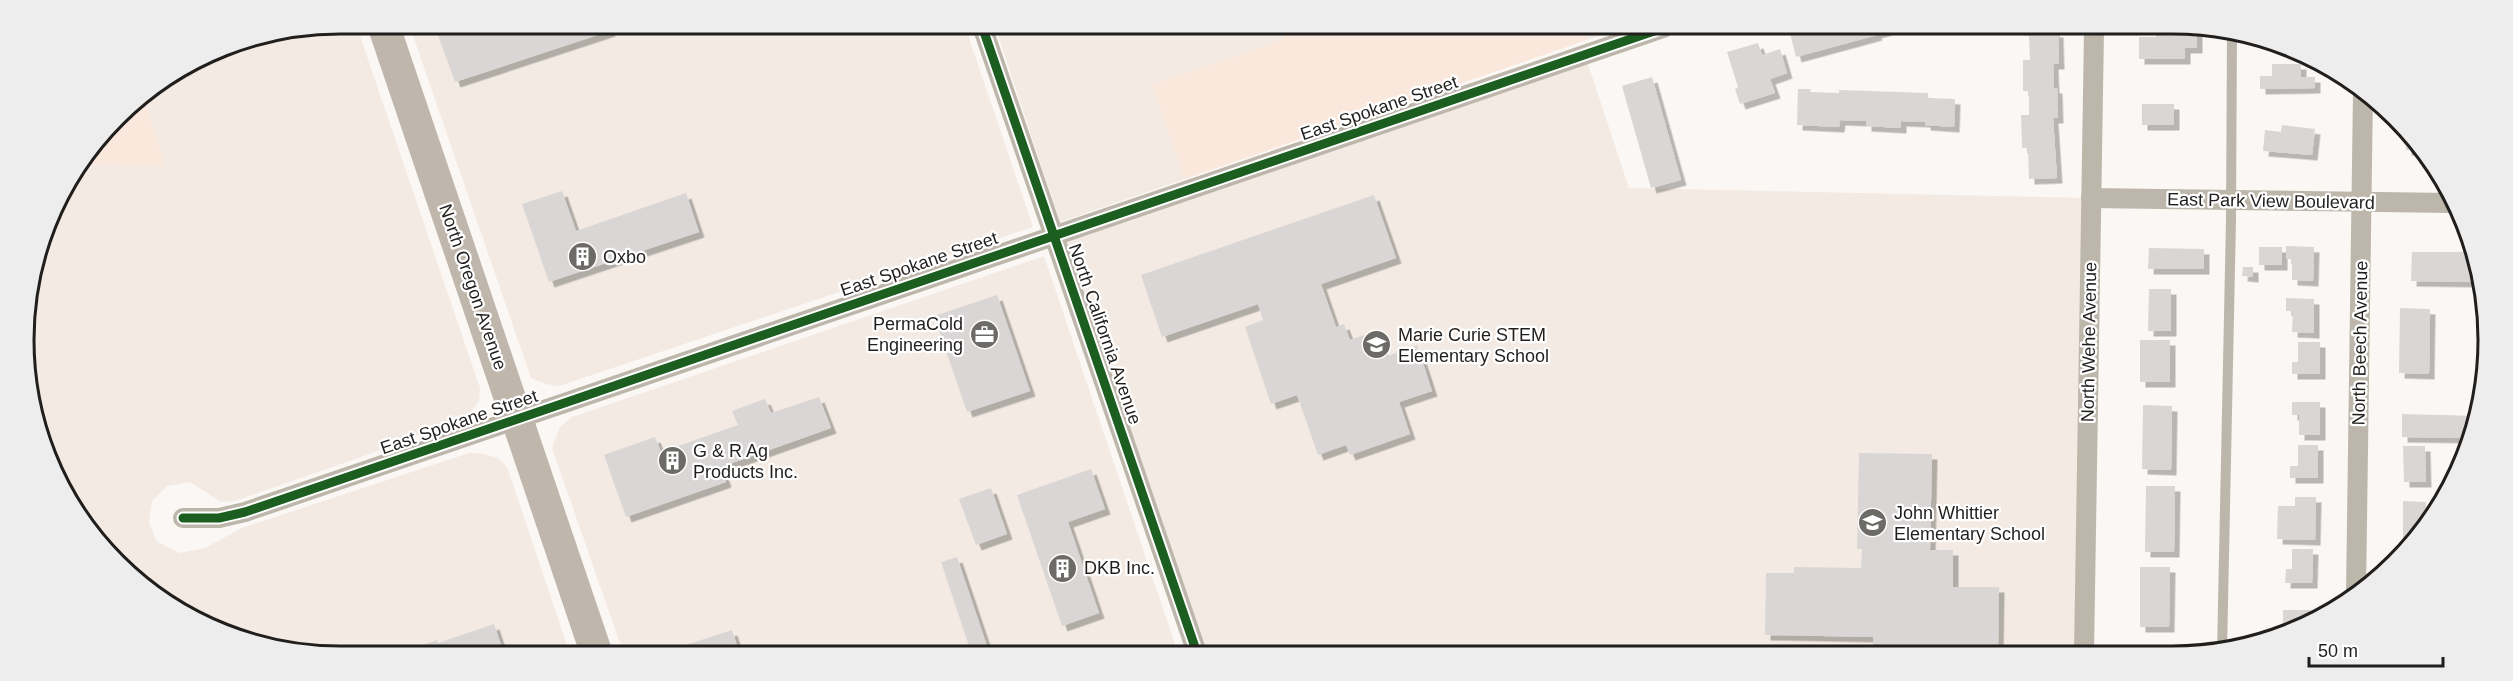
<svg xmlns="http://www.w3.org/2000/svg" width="2513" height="681" viewBox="0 0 2513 681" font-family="Arial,sans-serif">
	<defs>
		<filter id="shadow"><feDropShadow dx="5.5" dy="5.5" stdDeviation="0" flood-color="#0004"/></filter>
	</defs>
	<rect width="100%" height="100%" fill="#fbf7f4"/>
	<g fill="#f3eae3">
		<polygon points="340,24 356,24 480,388 479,401 468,415 384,449 235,501 221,502 190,482 167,486 152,501 149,523 157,542 179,553 205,548 242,528 469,453 484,454 498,458 507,467 569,651 279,651 182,614 89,533 35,423 25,319 57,200 84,164 166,166 142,96 220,48"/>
		<polygon points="409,24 965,26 1033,227 559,386 546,384 531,378"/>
		<polygon points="995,26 1283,27 1287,38 1152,85 1185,179 1060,222"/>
		<polygon points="1583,28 1622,28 1587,40"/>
		<polygon points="1585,55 1629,188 2091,198 2084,654 1197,653 1054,236"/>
		<polygon points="1044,256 1178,653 623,652 552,448 560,427 572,417"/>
	</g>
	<g fill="#fbe8dd">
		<polygon points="1283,27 1583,28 1587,40 1185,179 1152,85 1286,38"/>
		<polygon points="142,96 166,166 84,164 132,103"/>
	</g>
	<g fill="#d9d6d5" filter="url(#shadow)">
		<polygon points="434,24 608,25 610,31 455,82"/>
		<polygon points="1789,29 1887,29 1887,30 1876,33 1877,35 1796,57"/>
		<polygon points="2024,29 2054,29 2054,32 2058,32 2059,64 2053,64 2054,88 2057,88 2058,118 2053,118 2057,178 2029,179 2028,148 2022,148 2021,115 2029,115 2029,91 2023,91 2023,60 2030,60 2029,36 2024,36"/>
		<polygon points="2156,30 2197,30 2197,48 2185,48 2185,59 2139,59 2139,37 2156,37"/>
		<polygon points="1758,43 1762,55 1780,49 1787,73 1770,79 1775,93 1740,104 1735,89 1738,87 1727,52"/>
		<polygon points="2272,64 2301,64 2301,77 2315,77 2315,88 2260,89 2260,76 2272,76"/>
		<polygon points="1652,77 1681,180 1651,188 1622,86"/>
		<polygon points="1798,89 1811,89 1810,92 1839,93 1839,90 1928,93 1928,98 1955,99 1954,127 1925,125 1925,122 1901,121 1901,128 1866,126 1866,121 1840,120 1839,127 1797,125"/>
		<rect x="2142" y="104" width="32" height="21"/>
		<polygon points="2282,125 2315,129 2312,155 2263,151 2265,130 2281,132"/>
		<polygon points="2406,135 2421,150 2406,150"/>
		<polygon points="562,191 576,231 686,193 699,232 549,282 522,204"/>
		<polygon points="1374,195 1396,258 1321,284 1336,327 1344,324 1350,340 1376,331 1385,357 1417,345 1432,391 1399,402 1410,434 1350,455 1346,445 1318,455 1297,395 1271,404 1245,327 1263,320 1258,304 1162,337 1141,275"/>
		<polygon points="2286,246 2314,247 2313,281 2292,280 2292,259 2286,259"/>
		<rect x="2259" y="247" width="23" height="18"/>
		<polygon points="2149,248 2204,249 2204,269 2148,269"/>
		<polygon points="2412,252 2472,252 2477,265 2477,282 2411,281"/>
		<polygon points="2243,267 2253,267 2253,277 2242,276"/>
		<polygon points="2149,289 2171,289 2171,331 2148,331"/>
		<polygon points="997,295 1030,391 967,412 934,316"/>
		<polygon points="2286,298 2314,299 2314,333 2292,332 2293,311 2286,311"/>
		<polygon points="2400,308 2430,309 2429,374 2399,373"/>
		<rect x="2140" y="340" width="30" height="42"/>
		<polygon points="2298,342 2320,342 2320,374 2292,374 2292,362 2298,362"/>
		<polygon points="819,397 831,428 721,467 726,482 626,517 604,455 655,437 661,452 738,425 732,411 765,399 771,413"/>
		<polygon points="2292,402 2320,402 2320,435 2299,435 2299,415 2292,415"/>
		<polygon points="2143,405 2172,406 2171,470 2142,469"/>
		<polygon points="2402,414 2478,416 2469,438 2402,437"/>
		<polygon points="2298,445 2318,445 2318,478 2290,478 2290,466 2298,466"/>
		<polygon points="2403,446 2425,446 2426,482 2404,482"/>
		<polygon points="1859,453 1932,454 1930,550 1953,550 1953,587 1999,587 1998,654 1873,654 1873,637 1765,635 1766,573 1794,573 1794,567 1861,568 1862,549 1857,549"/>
		<polygon points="1091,469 1105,509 1068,522 1099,613 1062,626 1017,495"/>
		<polygon points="2146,486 2175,486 2174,552 2145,552"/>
		<polygon points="991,488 1007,534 976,545 959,499"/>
		<polygon points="2295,497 2316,497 2315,540 2277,539 2278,506 2295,506"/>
		<polygon points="2403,501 2426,502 2425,526 2413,543 2403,542"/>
		<polygon points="2292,549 2313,549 2312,583 2285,583 2286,569 2292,569"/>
		<polygon points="957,557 988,649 979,652 971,652 941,562"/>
		<polygon points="2140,567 2170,567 2169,627 2140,627"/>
		<polygon points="2283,610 2310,610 2310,625 2283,633"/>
		<polygon points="494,624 503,651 405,651 437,640 438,643"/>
		<polygon points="732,630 739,652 668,652 667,651"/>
		<rect x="2146" y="651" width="61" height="3"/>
	</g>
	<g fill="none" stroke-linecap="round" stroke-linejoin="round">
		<polyline stroke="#bdb7ab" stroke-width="10" points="2222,652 2231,219 2232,30"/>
		<g stroke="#bdb7ab" stroke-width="20">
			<polyline points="982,26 1197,653"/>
			<polyline points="2091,198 2452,203"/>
			<polyline points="183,518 219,518 245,512 1663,28"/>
			<polyline points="2356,593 2363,92"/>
			<polyline points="2084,654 2094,30"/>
		</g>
		<polyline stroke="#bfb7ab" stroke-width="32" points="383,24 596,652"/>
		<defs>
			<g id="cycleway">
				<polyline points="982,26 1197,653"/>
				<polyline points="183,518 219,518 245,512 1663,28"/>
			</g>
		</defs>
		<use href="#cycleway" stroke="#fff" stroke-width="13"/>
		<use href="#cycleway" stroke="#1b5e20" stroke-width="9"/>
	</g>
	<defs>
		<symbol id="building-disc" viewBox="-11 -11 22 22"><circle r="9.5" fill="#6d6b68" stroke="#fff"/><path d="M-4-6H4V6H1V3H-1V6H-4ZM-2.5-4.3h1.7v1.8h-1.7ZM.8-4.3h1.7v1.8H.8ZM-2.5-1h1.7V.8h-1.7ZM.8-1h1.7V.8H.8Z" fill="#fff"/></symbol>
		<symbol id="office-disc" viewBox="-11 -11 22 22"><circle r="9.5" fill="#6d6b68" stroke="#fff"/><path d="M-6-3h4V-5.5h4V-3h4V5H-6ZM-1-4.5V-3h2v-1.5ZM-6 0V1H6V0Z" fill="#fff"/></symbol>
		<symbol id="school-disc" viewBox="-11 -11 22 22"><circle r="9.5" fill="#6d6b68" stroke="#fff"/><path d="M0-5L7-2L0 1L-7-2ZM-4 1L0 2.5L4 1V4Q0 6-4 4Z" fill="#fff"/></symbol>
	</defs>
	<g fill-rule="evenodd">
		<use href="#building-disc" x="566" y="240" width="33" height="33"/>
		<use href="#office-disc" x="968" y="318" width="33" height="33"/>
		<use href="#school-disc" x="1360" y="328" width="33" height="33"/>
		<use href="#building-disc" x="656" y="444" width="33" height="33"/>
		<use href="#school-disc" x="1856" y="506" width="33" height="33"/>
		<use href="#building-disc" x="1046" y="552" width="33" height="33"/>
	</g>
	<g text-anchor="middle" stroke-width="4.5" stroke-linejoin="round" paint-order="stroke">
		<g font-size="18" fill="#211f1d" stroke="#fff">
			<text transform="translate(1379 108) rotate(-19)" y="6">East Spokane Street</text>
			<text transform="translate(2271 201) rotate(1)" y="6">East Park View Boulevard</text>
			<text transform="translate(919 264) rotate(-19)" y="6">East Spokane Street</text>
			<text transform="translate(473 287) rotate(71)" y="6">North Oregon Avenue</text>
			<text transform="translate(1105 334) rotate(71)" y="6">North California Avenue</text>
			<text transform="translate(2089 342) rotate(-89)" y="6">North Wehe Avenue</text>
			<text transform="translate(2360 343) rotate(-89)" y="6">North Beech Avenue</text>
			<text transform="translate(459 422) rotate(-19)" y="6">East Spokane Street</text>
		</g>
		<g font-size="18" fill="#211f1d" stroke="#fff" text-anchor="start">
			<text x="603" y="263">Oxbo</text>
			<text x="963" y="330" text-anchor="end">PermaCold<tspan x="963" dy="21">Engineering</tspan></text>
			<text x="1398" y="341">Marie Curie STEM<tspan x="1398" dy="21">Elementary School</tspan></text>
			<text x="693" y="457">G &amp; R Ag<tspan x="693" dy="21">Products Inc.</tspan></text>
			<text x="1894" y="519">John Whittier<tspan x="1894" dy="21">Elementary School</tspan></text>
			<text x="1084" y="574">DKB Inc.</text>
		</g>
	</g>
	<path d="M0 0H2513V681H0ZM340 34H2172A306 306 0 0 1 2478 340V340A306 306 0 0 1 2172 646H340A306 306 0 0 1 34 340V340A306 306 0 0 1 340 34Z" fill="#ededed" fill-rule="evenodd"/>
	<path fill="none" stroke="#211f1d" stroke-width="3" d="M340 34H2172A306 306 0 0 1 2478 340V340A306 306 0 0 1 2172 646H340A306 306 0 0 1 34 340V340A306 306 0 0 1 340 34Z"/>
	<path d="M2309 657v9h134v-9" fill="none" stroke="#211f1d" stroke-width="3"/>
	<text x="2318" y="657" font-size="18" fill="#211f1d" stroke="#ffffff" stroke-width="4.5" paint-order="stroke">50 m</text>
</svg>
